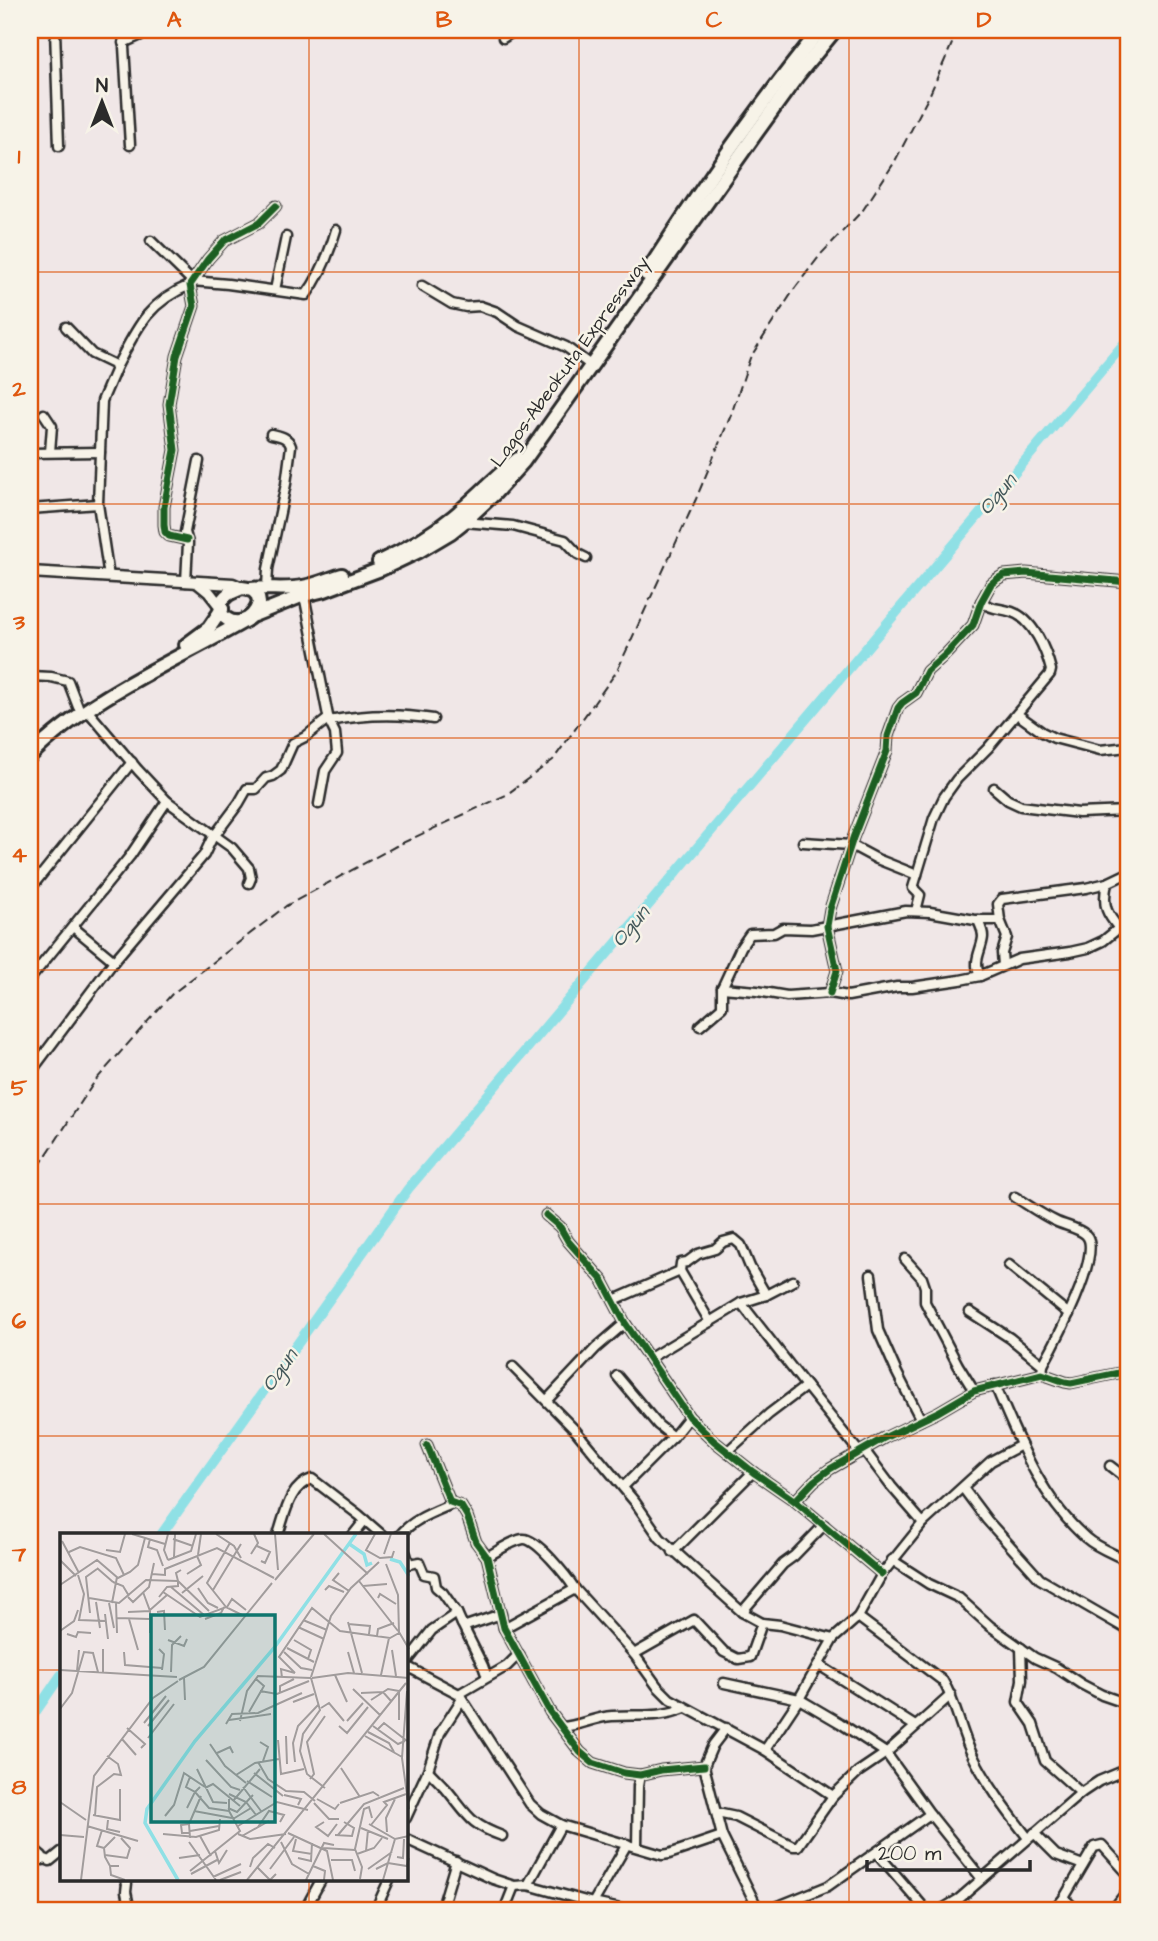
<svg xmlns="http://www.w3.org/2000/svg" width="1158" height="1941" viewBox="0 0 1158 1941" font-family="'Architects Daughter',sans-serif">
	<rect width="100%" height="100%" fill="#f0e7e7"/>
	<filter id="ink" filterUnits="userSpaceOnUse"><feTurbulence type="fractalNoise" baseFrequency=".0143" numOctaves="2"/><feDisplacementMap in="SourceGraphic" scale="14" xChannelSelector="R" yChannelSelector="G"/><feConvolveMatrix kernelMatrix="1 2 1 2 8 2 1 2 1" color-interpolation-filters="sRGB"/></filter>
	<g filter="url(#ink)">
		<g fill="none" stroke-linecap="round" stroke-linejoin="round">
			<g stroke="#8fe0e5" stroke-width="10">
				<polyline points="161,1535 408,1189 1128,339"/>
				<polyline points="30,1720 61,1675"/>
			</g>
			<defs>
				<g id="minor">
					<polyline points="55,30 59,146"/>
					<polyline points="123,30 130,145"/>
					<polyline points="503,38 515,30"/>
					<polyline points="123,43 152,30"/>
					<path d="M151 241 192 281 228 284 306 295C321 275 329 254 336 230"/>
					<polyline points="422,286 452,304 466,307 480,306 497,312 518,326 566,347 589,364"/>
					<polyline points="275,290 286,237"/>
					<polyline points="66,327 92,354 117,366 102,401 98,504 109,577"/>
					<path d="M117 366C137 328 148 302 190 285"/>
					<polyline points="44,414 52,426 50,452"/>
					<polyline points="30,453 100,452"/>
					<polyline points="30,509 98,504"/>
					<polyline points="464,522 513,526 565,540 578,554 586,558"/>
					<polyline points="187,540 169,536 165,532 164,525 164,507 175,450 169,404 177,356 194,306 190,285 208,259 224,241 259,223 276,206"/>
					<polyline points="186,582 188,543 185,532 199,461"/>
					<path d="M267 587 268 569 286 484 291 446C288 437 280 436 271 434"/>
					<polyline points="304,595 329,721 335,733 337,753 325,771 319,804"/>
					<polyline points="30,676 51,677 68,681 78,707"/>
					<polyline points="87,710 138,770 167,801 232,848 249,868 251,878 249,883"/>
					<polyline points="1017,714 1042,732 1054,738 1100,750 1128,747"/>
					<path d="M329 721C365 714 397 713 433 719"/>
					<polyline points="994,788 1008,800 1021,806 1079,813 1128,811"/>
					<polyline points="215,835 239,803 247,789 256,789 266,778 273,776 281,770 293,743 305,737 329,718"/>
					<polyline points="803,842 851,845 877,859 917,875"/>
					<path d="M1107 883C1100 913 1112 918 1128 940"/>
					<polyline points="30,889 132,762"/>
					<path d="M916 911 920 895 913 888 934 818 944 797 957 779 988 748 1050 674 1051 670C1046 650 1033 619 1012 612 998 607 995 611 981 602"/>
					<path d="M978 920C980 926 983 930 983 937 982 950 972 961 980 976"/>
					<polyline points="73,927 114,961"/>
					<polyline points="1003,965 1002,953 1007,937 1000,920 998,904 1002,899 1086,888 1107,883 1128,873"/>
					<polyline points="30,979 130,856 167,801"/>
					<polyline points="722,988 757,991 787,996 830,993 848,996 897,987 912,987 960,980 980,976 1019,959 1070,952 1088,948 1103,941 1119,928"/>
					<polyline points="830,993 837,971 827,926 830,909 853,838 887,751 888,736 898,708 902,703 916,693 927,671 946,654 973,625 981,602 991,584 997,579 1004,575 1026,573 1128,582"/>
					<polyline points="700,1026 722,1007 722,988 741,947 750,934 774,933 783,928 811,929 906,911 930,912 975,920 1000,920"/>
					<polyline points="30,1073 114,961 204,855 213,836"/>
					<path d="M1015 1197C1028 1205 1042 1215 1057 1222 1066 1226 1079 1228 1086 1235 1104 1252 1054 1345 1043 1365L1042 1374"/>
					<polyline points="546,1215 560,1227 568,1241 603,1281 625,1323 689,1417 714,1441 753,1472 795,1501 882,1574"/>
					<polyline points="905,1259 922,1278 925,1287 925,1302 958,1365 974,1391"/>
					<polyline points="1009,1265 1069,1314"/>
					<polyline points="680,1271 710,1322"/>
					<polyline points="871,1275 878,1330 897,1373 921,1420"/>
					<polyline points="614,1300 680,1271 681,1263 687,1262 698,1254 715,1249 723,1242 734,1239 741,1245 750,1267 766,1295"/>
					<polyline points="741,1303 806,1386 860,1453"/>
					<polyline points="970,1312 1010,1338 1043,1365"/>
					<polyline points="650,1358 741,1303 766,1295 793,1281"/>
					<polyline points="513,1367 575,1430 635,1502 660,1538 742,1612 762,1623 780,1625 833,1639"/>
					<polyline points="617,1376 658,1425 673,1437"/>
					<path d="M995 1385C1018 1439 1041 1499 1086 1538 1097 1548 1115 1554 1128 1561"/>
					<polyline points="547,1400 596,1348 625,1323"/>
					<polyline points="427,1445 450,1502 461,1506 467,1516 476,1542 487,1557 504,1628 550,1712 580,1752 593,1763 624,1773 640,1775 661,1770 704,1766"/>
					<polyline points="864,1450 891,1486 923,1523"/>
					<polyline points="728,1451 769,1414 806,1386"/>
					<polyline points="1110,1466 1128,1480"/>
					<polyline points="623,1487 673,1437 689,1417"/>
					<polyline points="963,1488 987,1520 1040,1579 1128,1630"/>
					<polyline points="795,1501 814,1481 830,1469 884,1438 938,1412 974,1391 1042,1374 1065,1382 1071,1383 1128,1371"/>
					<path d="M278 1535C285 1515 289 1486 312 1479L359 1515 382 1535"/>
					<polyline points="353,1535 365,1520"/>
					<path d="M400 1535C413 1519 434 1512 452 1504L450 1502"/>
					<polyline points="673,1552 753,1472"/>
					<polyline points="406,1554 409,1564 419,1562 424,1574 434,1576 436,1587 443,1593 457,1613 462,1624 466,1626 501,1614"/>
					<path d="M487 1557C498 1551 511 1541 523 1539 536 1537 568 1578 575 1589"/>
					<polyline points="892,1560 929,1584 959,1598 990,1626 1035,1658 1057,1668 1081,1684 1102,1695 1128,1704"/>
					<polyline points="742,1612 783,1564 794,1556 824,1525"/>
					<path d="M858 1617 943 1681C956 1703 960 1729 971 1752 986 1783 1007 1811 1028 1838"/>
					<polyline points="462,1624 483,1666 487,1677"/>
					<polyline points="504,1628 575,1589 634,1654 657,1686 670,1699 765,1750 833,1796"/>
					<polyline points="1021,1648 1022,1680 1018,1702 1033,1724 1045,1761 1081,1793"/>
					<polyline points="634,1654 694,1620 724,1652 738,1659 750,1657 762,1623"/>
					<polyline points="406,1663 432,1630 457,1613"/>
					<polyline points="819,1665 915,1726"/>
					<polyline points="406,1666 459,1694 530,1804 541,1814 561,1825 662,1855 669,1854 722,1836"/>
					<polyline points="724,1683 799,1699 840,1723 886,1753 930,1814 982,1879"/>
					<polyline points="459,1694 507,1666 519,1654"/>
					<path d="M562 1727C579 1726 595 1717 612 1716 640 1714 657 1719 685 1708"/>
					<polyline points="726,1728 713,1745 704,1766 722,1836 757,1907 766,1911"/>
					<polyline points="765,1750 799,1699 833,1639 858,1617 882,1574 923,1523 991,1461 1021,1445"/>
					<path d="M428 1770C434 1777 441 1783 447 1790 468 1815 469 1824 502 1836"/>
					<polyline points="717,1813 736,1817 793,1846 798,1846 833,1796 858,1772 886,1753 951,1695"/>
					<polyline points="406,1818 428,1770 440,1733 462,1699"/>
					<polyline points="1034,1833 1056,1855 1083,1865"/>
					<polyline points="406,1839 493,1879 514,1886 528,1885 593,1903 630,1911"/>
					<polyline points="30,1846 42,1856 43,1860 45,1859 50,1861 61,1852"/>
					<polyline points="637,1847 638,1786 640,1775"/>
					<polyline points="877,1853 927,1911"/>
					<polyline points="125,1880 127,1883 126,1892 130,1911"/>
					<polyline points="528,1885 561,1825"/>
					<polyline points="1064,1898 1077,1911"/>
					<polyline points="593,1903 627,1844"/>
					<polyline points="304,1911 321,1880"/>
					<polyline points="375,1911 389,1880"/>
					<polyline points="441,1911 456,1861"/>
					<polyline points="504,1911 514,1886"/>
					<polyline points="766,1911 828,1886 930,1814"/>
					<polyline points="939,1911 959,1899 1081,1793 1099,1781 1128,1769"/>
					<polyline points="1053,1911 1064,1898 1094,1847 1102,1845 1128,1874"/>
					<polyline points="1112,1911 1128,1890"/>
				</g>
				<g id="major">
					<polyline points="30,572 216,583 233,584 242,588"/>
					<polyline points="198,583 209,592 220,606"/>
				</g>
				<g id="highway">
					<path d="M646 274C700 190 757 107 820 30"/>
					<path d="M379 562C405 550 431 535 453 517 476 498 495 477 518 459"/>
					<path d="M242 588C253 589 258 592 259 603 253 622 232 630 220 612L222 609 220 606C223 595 231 592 242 588Z"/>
					<path d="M251 589C268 587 286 590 303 587 316 585 329 579 342 575"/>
					<polyline points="254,615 304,595 325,590 381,569 419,551 451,532 466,520 495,493 523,462 756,133 798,75 835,30"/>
					<polyline points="186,645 209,628 222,609"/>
					<path d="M30 756C90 696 173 662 246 620"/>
				</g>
			</defs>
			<use href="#minor" stroke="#2b2b2b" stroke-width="13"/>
			<use href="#major" stroke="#2b2b2b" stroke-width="15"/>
			<use href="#highway" stroke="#2b2b2b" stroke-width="18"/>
			<use href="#minor" stroke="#f7f3e8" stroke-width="8"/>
			<use href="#major" stroke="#f7f3e8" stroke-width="10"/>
			<use href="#highway" stroke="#f7f3e8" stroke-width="12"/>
			<polyline stroke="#2b2b2b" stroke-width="2" stroke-dasharray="10 5" stroke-linecap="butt" points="30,1180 95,1081 172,994 286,906 396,846 506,795 553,760 617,671 696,499 731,415 750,358 795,288 821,254 863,210 894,163 930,94 958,30"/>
			<defs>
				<g id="cycleway">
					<polyline points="187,540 169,536 165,532 164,525 164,507 175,450 169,404 177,356 194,306 190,285 208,259 224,241 259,223 276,206"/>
					<polyline points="830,993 837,971 827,926 830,909 853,838 887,751 888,736 898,708 902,703 916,693 927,671 946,654 973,625 981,602 991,584 997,579 1004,575 1026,573 1128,582"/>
					<polyline points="546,1215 560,1227 568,1241 603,1281 625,1323 689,1417 714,1441 753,1472 795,1501 882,1574"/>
					<polyline points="427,1445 450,1502 461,1506 467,1516 476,1542 487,1557 504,1628 550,1712 580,1752 593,1763 624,1773 640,1775 661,1770 704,1766"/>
					<polyline points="795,1501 814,1481 830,1469 884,1438 938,1412 974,1391 1042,1374 1065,1382 1071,1383 1128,1371"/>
				</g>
			</defs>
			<use href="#cycleway" stroke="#f7f3e8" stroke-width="11"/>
			<use href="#cycleway" stroke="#1b5e20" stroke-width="7"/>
		</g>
	</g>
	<path fill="none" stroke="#df570e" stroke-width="2" stroke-opacity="0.55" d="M309 30V1535M579 30V1911M849 30V1911M30 272H1128M30 504H1128M30 738H1128M30 970H1128M30 1204H1128M30 1436H1128M30 1670H61M406 1670H1128M309 1880V1911"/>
	<g text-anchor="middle" stroke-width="5" stroke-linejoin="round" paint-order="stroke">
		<g font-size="19" fill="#2b2b2b" stroke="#f7f3e8">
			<text transform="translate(569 361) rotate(-54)" y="7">Lagos-Abeokuta Expressway</text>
		</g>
		<g font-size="21" font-style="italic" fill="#44585a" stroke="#f7f3e8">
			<text transform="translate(997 494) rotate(-50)" y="7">Ogun</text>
			<text transform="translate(630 926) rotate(-50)" y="7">Ogun</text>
			<text transform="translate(279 1370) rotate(-55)" y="7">Ogun</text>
		</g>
	</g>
	<g transform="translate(60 1533)">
		<rect width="348" height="348" fill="#f0e7e7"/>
		<path fill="none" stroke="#8fe0e5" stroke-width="3.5" d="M288 10 304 21 307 32 312 30M330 26 340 29 349 43M118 347 85 290 87 276 135 208 214 115 296 1"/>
		<path fill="none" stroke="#a19c9c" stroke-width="2" d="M72 1 105 11M156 1 174 13 181 25M215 1 218 37M264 1 308 41M315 1 306 17 320 25 332 24 334 18M90 6 88 14 97 17 103 33M113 6 133 13M2 8 19 40M197 13 210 19 205 30 201 28M46 17 60 19 65 1M9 19 20 14 56 25 64 42M191 21 198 10 194 1M324 21 331 1M138 22 141 1M114 24 115 1M0 27 16 43M108 27 131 18 136 1M108 27 104 17 108 1M326 31 338 62 339 99 349 116M37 35 53 49M121 37 116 40 118 48 149 78M279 40 273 47 289 58M92 41 105 42V36L157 15 214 45M127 41 141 32 137 23M18 42 24 61 19 87 46 88M215 47 254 1M299 48 338 98M53 49 63 53 69 63M0 52 37 27 58 45 70 39 78 32 85 5M303 53 327 51M111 54 144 82M138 55 148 70 158 75M153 57 181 11M265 57 269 53 284 59M83 59 90 78V100M103 59 140 84 166 74 182 82M122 60 143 43M68 64 73 69 89 54 94 30M99 64 107 54 118 53V48M29 65 59 70 86 47 118 48M318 65 320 61 336 71M36 69 40 95M49 70 54 95M52 70 57 44M56 70 57 100M166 74 147 50 170 10M167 74 172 66 186 77M90 77 107 62M68 79 90 78M97 79 104 78 105 97M30 80 26 44 37 36M45 81 48 106M57 85 90 86M69 86 78 117M145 86 161 80 164 74M243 87 267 97M288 89 302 140M288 91 310 93 309 101M238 94 264 106M0 98 14 88 18 77M7 101 16 104 18 99 31 100M317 103 318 96 334 90M108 107 124 113 127 106M234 107 251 117 248 126M227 115 254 129M99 116 104 121 102 137M332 117 336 143M64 119 65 132 102 135M224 119 241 135 252 137M288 119 294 140M0 137 117 144M17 138 19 117M43 139V116M111 139 112 112 121 103M235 140 219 124 252 75 280 98 330 105 339 100M275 142 287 169M321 142 329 105M251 144 271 83 291 55 319 29M124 145 125 167M222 145 221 136 235 140M251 145 260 177 243 201 240 218 247 241 265 255M252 145 288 140 349 145M119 147 144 134 212 50M293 156 320 182M200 158 217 161 249 148M347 158 342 225 349 276M220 160V153L234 146M301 160 323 159 331 168M311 167 328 156 339 158M233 169 254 161M261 175 269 170 284 188M0 176 12 160 24 119 33 120 38 139M189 179 204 153 196 146M169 187 211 181M339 187V159M180 188 187 158 198 143 251 145M287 188 303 170M84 190 106 163M166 191 172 181 198 180 242 160M88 193 109 167M279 193 287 200 308 174M313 193 338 211 345 208M67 195 85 211 81 215M318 196 324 190 347 208M308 199 329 210 334 219M226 203 227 231M305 203 342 224M88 205 114 171M62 206 76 222M218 207 221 241 244 236M200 209 208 214 203 228M150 211 165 233 186 250M157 220 170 214 173 220M146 227 171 254 180 257M198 229 208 246 226 258 244 259 255 268M235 229 233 210 238 193 259 171M281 235 300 264M137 236 153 269 167 270M194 240 223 263M176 242 195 230 219 226M250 246 254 241 247 209 265 183M187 248 212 264M140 254 135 259 149 275 169 278M183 254 201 278M145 255 153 251 180 273M169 261 186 269 196 282M224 262 241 266 238 272M257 266 275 276 279 271M173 268 200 236M0 269 26 287M254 270 269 286H279M280 270 313 259 319 263M127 275 135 259 126 254 130 244M168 275 177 279 193 262M134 278 172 285M33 282 60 287V256M35 283 37 254 54 241 61 242 58 231 47 223M105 283 114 272 124 240 145 254M173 286 191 275M48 287 47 296 60 299M264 289 256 294 268 303 277 291M129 291 121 292 122 300H130M309 291 335 306 349 303M311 292 327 272 324 269 349 260M27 293 78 308M178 293 217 269 248 277M198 294 209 278 224 282 220 289M301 295 328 306M42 297 37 313 44 315M130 298 159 293M327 299 326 285 335 266M228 300 267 318 273 347M103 301 136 304 159 297 160 286M178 301 190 306 226 301M0 302 24 304M275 302 292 303 294 295 284 289M278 302 304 271 344 255M140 303 151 323M182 303 209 288M55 304 44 315 45 324 50 333H59M130 305 129 291 141 263M236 306 233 318 252 321M129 309 156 347M221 309 232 331 249 341M263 315 295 317M155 318 159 330 167 317M306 318 308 297M297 321 314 315 322 305M45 322 67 325 70 315 61 305M337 324 343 325 344 306M119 325 140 322M238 325 251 328 252 310M271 327H292L295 338M50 333 51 342 65 347M253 333 265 338 264 347M190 334 193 325 208 311 215 315M198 335 210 347 216 341M210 336 234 304M308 336 332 319M316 336 328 330 347 333 349 325M130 338 180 298 169 278V266M131 341 157 327M153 344 181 331M300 346 302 334 295 316 304 276 309 274 312 285M21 347 34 243 93 165 118 148M160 347 181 339M187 347 346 150M246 347 264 310 274 312M323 347 335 306"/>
		<path fill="#0f766e" fill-opacity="0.15" stroke="#0f766e" stroke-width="3.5" d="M91 82H215V289H91Z"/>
		<rect width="348" height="348" fill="none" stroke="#2b2b2b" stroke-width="3.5"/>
	</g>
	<rect width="1158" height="1941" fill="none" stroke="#f7f3e8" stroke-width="77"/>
	<g transform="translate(102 102)" stroke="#f7f3e8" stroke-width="5" paint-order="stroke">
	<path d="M0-5L12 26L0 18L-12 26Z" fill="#2b2b2b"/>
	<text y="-10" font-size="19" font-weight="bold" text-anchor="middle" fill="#2b2b2b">N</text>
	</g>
	<path d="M867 1860v10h163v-10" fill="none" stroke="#2b2b2b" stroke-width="3.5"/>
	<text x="878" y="1860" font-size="21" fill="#2b2b2b" stroke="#f7f3e8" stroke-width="5" paint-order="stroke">200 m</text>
	<rect x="38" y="38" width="1082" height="1864" fill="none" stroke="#df570e" stroke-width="2.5"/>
	<g font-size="23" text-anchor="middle" font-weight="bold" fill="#df570e">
		<text x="174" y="27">A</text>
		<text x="444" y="27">B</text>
		<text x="714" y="27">C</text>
		<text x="984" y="27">D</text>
		<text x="19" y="163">1</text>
		<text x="19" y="396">2</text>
		<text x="19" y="629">3</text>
		<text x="19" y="862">4</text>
		<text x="19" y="1095">5</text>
		<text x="19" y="1328">6</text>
		<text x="19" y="1561">7</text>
		<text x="19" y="1794">8</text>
	</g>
</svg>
